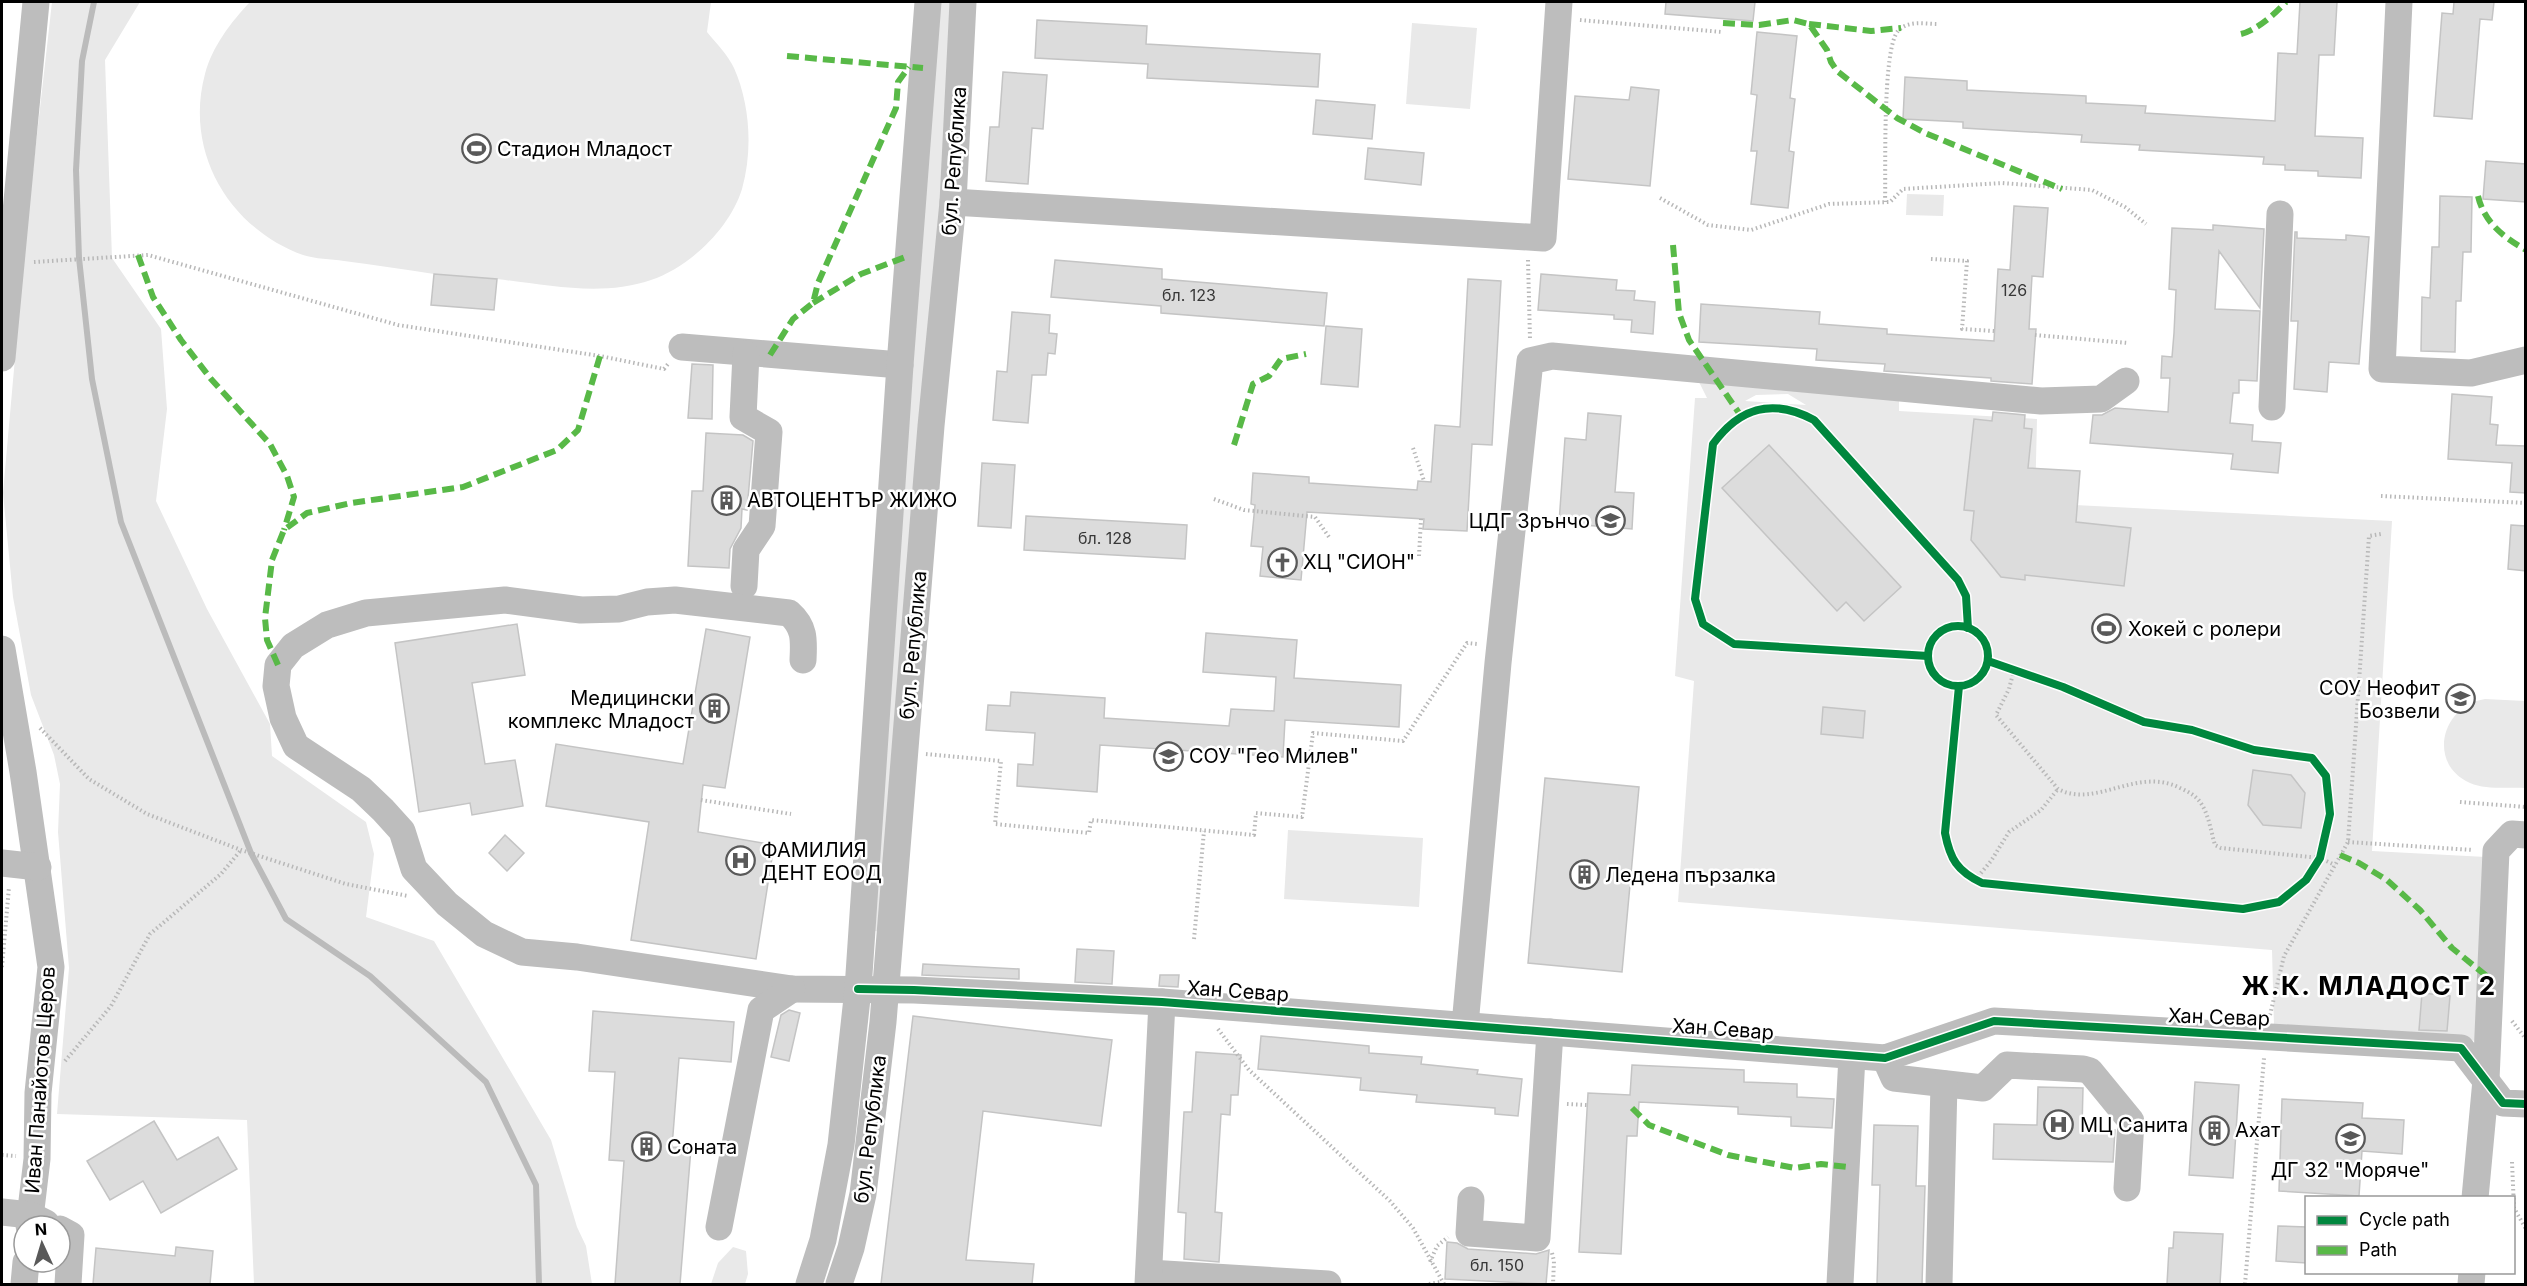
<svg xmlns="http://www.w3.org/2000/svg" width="2527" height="1286" viewBox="0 0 2527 1286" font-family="Inter,sans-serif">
	<rect width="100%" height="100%" fill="#fff"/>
	<g fill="#e9e9e9" fill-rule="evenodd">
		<polygon points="52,2 140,2 105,60 112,258 161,329 167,409 156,501 207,609 270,724 272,756 366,822 374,854 366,917 434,941 551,1140 577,1227 586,1246 592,1284 254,1284 247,1120 57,1114 69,968 58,832 60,784 54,755 31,695 13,597 3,493 27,223"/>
		<path d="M250 2H711L707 32C716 43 728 55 734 68 750 104 753 150 742 189 730 228 690 267 651 280 602 297 548 285 497 279L494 310 431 305 434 274C404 269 374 265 344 261 331 259 315 259 303 255 229 228 184 152 205 74 212 47 231 22 250 2Z"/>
		<polygon points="928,2 963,2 889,934 862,928"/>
		<polygon points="1412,23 1477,28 1470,109 1406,104"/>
		<polygon points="1907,194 1944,195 1943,216 1906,215"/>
		<path d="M1696 376 1899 387V411L2037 419 2035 503 2392 521 2372 851 2486 857 2479 1041 2274 1026 2272 950 1678 902 1694 681 1675 676 1695 398H1707ZM1788 394 1806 405 1745 401 1756 395Z"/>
		<path d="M2485 699 2525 701V788C2508 787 2486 790 2470 783 2427 764 2441 706 2485 699Z"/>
		<polygon points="1288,830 1423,838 1419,907 1284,899"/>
		<polygon points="733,1247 746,1251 748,1274 745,1284 711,1284 718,1263"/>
	</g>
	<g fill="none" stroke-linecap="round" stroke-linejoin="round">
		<polyline stroke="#bbb" stroke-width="6" points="94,2 82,61 76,170 79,258 92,379 121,522 251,853 286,919 370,976 486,1082 536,1185 539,1284"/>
	</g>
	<g fill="#dcdcdc" stroke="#c4c4c4" stroke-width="1.5">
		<polygon points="1666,2 1755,2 1753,21 1665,14"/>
		<polygon points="2300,2 2337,2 2334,55 2319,55 2315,136 2363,138 2361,178 2318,176 2318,171 2285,170 2285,165 2263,164 2264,157 2139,150 2140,145 2081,142 2082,135 1963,128 1963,122 1903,119 1905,77 1967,81 1967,90 2086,96 2086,103 2146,106 2145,113 2275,121 2278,53 2297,54"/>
		<polygon points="2454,2 2494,2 2492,20 2480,19 2472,119 2434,116 2442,13 2453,14"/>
		<polygon points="1037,20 1147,26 1146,44 1320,54 1318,87 1147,78 1148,64 1035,58"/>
		<polygon points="1757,32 1797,36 1790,98 1795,99 1789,151 1794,152 1788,208 1751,204 1757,151 1751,151 1757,95 1751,94"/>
		<polygon points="1003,72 1047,75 1043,129 1032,128 1028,184 986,181 990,127 999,127"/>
		<polygon points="1631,87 1659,90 1650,186 1568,179 1575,96 1629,100"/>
		<polygon points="1316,100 1375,105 1372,139 1313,134"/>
		<polygon points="1368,148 1424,153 1421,185 1365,179"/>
		<polygon points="2486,161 2526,164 2526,202 2483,199"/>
		<polygon points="2440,196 2472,197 2471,252 2463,252 2461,301 2456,301 2455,352 2421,351 2422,297 2430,298 2432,247 2439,247"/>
		<polygon points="2014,206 2048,208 2043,277 2032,276 2029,329 2036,329 2032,384 1991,381 1991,378 1884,371 1885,364 1816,360 1817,349 1699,342 1701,304 1820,312 1819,324 1887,329 1887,334 1994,341 1998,269 2010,270"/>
		<polygon points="2213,225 2264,229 2260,308 2219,251 2215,309 2260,311 2257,381 2239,380 2239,393 2233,393 2230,423 2253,425 2252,441 2281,443 2278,473 2231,469 2233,454 2090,443 2093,415 2102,415 2115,408 2168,412 2170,378 2161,378 2162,356 2172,357 2174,333 2176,290 2169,289 2172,228 2213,230"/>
		<polygon points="2295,232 2297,232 2297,238 2346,240 2346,235 2369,237 2359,364 2329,362 2327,392 2294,389 2298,321 2291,321"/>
		<polygon points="1055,260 1162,269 1162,279 1327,293 1324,326 1161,313 1161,306 1051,297"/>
		<polygon points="434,274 497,279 494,310 431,305"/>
		<polygon points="1541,274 1617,280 1616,290 1635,291 1634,300 1655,302 1653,334 1631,332 1632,320 1614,319 1614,315 1538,310"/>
		<polygon points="1468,279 1501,281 1492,445 1472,444 1467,531 1423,529 1424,519 1307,512 1301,580 1260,576 1263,547 1251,546 1255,505 1251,504 1253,473 1309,477 1309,483 1417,490 1418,481 1431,482 1435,425 1460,427"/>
		<polygon points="1012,312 1050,315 1049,333 1057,334 1055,354 1048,353 1046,375 1032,375 1028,423 993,420 997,371 1007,372"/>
		<polygon points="1326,326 1362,329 1358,387 1321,384"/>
		<polygon points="692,364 713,365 712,419 688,418"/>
		<polygon points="2452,394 2492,397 2490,424 2498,425 2496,445 2526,446 2526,493 2510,492 2512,463 2448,459"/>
		<polygon points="1993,412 2025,415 2024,428 2032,429 2028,468 2080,471 2076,522 2131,528 2124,586 2025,575 2025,580 2001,577 1971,540 1974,511 1964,510 1974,419 1992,421"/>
		<polygon points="1588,413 1621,416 1615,492 1634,493 1632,529 1559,523 1565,438 1586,440"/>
		<polygon points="706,433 743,435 753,441 747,510 742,509 741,528 730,549 729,568 688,566 692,491 703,491"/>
		<polygon points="1769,445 1901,587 1864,621 1846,602 1837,611 1722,488"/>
		<polygon points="982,463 1015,465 1011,528 978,526"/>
		<polygon points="1026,516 1187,525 1185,559 1024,550"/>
		<polygon points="2511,525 2526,526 2526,571 2508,569"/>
		<polygon points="517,624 525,675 472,683 485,764 515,760 523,806 472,815 470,803 419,812 395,643"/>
		<polygon points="706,629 750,637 725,788 703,785 698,832 774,845 756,959 631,940 649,822 546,806 556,744 683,764"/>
		<polygon points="1206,633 1297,640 1294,678 1401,685 1399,727 1285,720 1283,757 1100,745 1097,792 1017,786 1018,764 1033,765 1035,733 986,730 988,705 1010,706 1011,692 1105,698 1104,718 1229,726 1231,709 1274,711 1276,677 1203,672"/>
		<polygon points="1823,707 1865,711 1863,738 1821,734"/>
		<polygon points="2253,770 2291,775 2305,793 2301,828 2263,825 2248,805"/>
		<polygon points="1545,778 1639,787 1622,972 1528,963"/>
		<polygon points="505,835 524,853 507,871 489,853"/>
		<polygon points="1077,949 1114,951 1112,984 1075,982"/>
		<polygon points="923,964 1019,969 1019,979 922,975"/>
		<polygon points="1160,975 1179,975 1178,987 1159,986"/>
		<polygon points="2422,993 2450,996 2447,1031 2419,1030"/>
		<polygon points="789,1010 800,1013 789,1061 771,1057 781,1015"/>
		<polygon points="593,1011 734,1022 731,1062 679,1058 672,1147 691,1148 680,1284 615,1284 624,1161 609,1160 615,1072 589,1071"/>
		<polygon points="913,1016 1112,1040 1101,1126 983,1111 966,1260 1034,1264 1032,1284 881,1284"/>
		<polygon points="1261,1036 1369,1046 1369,1053 1422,1057 1421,1064 1478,1070 1477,1074 1522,1079 1518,1116 1495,1114 1495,1108 1416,1102 1417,1095 1360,1090 1361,1078 1258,1069"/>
		<polygon points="1196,1052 1241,1055 1238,1095 1231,1095 1230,1115 1221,1114 1215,1212 1222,1213 1219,1262 1184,1259 1186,1213 1178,1212 1184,1112 1192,1112"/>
		<polygon points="1632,1065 1744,1070 1744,1082 1797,1084 1797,1097 1834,1099 1832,1128 1791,1126 1791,1117 1738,1114 1738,1107 1639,1102 1637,1136 1627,1136 1621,1254 1579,1252 1588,1093 1630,1095"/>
		<polygon points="2195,1082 2239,1085 2233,1178 2189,1175"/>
		<polygon points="2038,1087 2083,1088 2082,1129 2115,1130 2113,1162 1993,1159 1994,1124 2037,1125"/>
		<polygon points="2282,1099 2363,1103 2362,1118 2404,1120 2402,1154 2362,1151 2359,1196 2279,1191"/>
		<polygon points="154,1121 177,1160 218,1137 237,1169 161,1213 143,1181 110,1200 87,1161"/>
		<polygon points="1874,1125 1918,1126 1916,1186 1925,1186 1922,1284 1877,1284 1880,1185 1872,1185"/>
		<polygon points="2278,1226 2307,1227 2307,1263 2276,1261"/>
		<polygon points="2174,1232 2223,1234 2220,1284 2167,1284 2169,1248 2173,1248"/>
		<polygon points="1447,1242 1457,1243 1468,1249 1536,1254 1549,1250 1546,1284 1445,1279"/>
		<polygon points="176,1247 213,1251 210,1284 93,1284 96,1248 175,1256"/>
	</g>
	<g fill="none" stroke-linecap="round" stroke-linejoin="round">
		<g stroke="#b8b8b8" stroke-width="4" stroke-dasharray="1.5 3" stroke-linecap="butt">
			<polyline points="1580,20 1722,32"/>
			<polyline points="1660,198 1708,225 1751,230 1829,204 1890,202 1903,189 2002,183 2092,190 2125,207 2146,224"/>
			<path d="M1885 202C1886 173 1882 49 1898 31 1908 20 1924 24 1938 24"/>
			<polyline points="1931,259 1967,261 1962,329 1994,331"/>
			<polyline points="1528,260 1530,339"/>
			<polyline points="34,262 148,255 398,325 600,356 664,369 668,364"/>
			<polyline points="2035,335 2128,343"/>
			<polyline points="1413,448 1424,481"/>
			<polyline points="2381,496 2526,503"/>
			<polyline points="1214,499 1244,510 1315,517 1329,537"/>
			<polyline points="1419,556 1421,519"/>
			<path d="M2014 670 2009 689 1996 715 2058 789C2096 809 2137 766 2180 788 2189 792 2197 796 2202 805 2209 816 2211 832 2215 845L2221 848 2320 858 2335 865"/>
			<polyline points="40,728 89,779 147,814 241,850 346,884 408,896"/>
			<polyline points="926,754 1001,761 995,824 1089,833 1091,820 1254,835 1256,813 1302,817 1313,733 1403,741 1467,643 1477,644"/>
			<polyline points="701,800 791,814"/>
			<polyline points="2460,802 2526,807"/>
			<polyline points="2348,842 2473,850"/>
			<polyline points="1975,880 1991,861 2009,832 2041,810 2058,789"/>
			<polyline points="1194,939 1204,831"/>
			<polyline points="2,967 9,887"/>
			<polyline points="2270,1015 2284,956 2348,842 2369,536 2381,534"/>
			<polyline points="2512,1021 2526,1039"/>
			<polyline points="1218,1029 1249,1070 1390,1201 1413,1228 1444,1284"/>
			<polyline points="65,1061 111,1006 150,934 221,874 241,850"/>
			<polyline points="1567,1104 1587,1105"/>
			<polyline points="2,1155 16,1156"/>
			<polyline points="2512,1162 2514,1208 2526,1229"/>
			<polyline points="1552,1253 1554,1261 1553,1284"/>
			<polyline points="1430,1262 1437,1246 1448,1237"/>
			<polyline points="1429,1284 1441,1282"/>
			<polyline points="2245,1284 2264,1058"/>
		</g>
		<g stroke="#bdbdbd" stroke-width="27">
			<polyline points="2399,2 2382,369 2471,373 2526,360"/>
			<polyline points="953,202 1543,238 1559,2"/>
			<polyline points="682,347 900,365"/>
			<polyline points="2,358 36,2"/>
			<polyline points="2272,407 2280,214"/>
			<polyline points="744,586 746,550 762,526 769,432 743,417 746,354"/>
			<polyline points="2,649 23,772 51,967 38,1093 37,1159 29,1226"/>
			<path d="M803 660C804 640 805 627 789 613L675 600 647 602 619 609 581 610 505 600 366 613 327 625 293 646 278 665 276 686 283 718 296 746 361 789 383 810 402 831 414 869 447 904 484 934 522 952 577 957 792 989 914 990 1162 1002 1885 1058 1994 1021 2461 1048 2503 1103 2526 1104"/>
			<polyline points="2,863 38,867"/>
			<polyline points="1465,1025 1498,663 1530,361 1552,356 2041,401 2101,399 2126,381"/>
			<polyline points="1885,1058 1894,1078 1983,1088 2007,1065 2083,1069 2090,1071 2131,1121 2127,1188"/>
			<polyline points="2475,1198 2486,1080 2496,851 2512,834 2526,835"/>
			<polyline points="1471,1200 1469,1233 1537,1238 1550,1032"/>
			<polyline points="2,1212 30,1215 46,1223"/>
			<polyline points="719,1227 761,1010 792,989"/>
			<polyline points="60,1229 71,1235 68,1284"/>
			<polyline points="1149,1273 1328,1284"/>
			<polyline points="24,1284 26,1262"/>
			<polyline points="809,1284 823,1240 841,1145 858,989 900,365 928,2"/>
			<polyline points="839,1284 851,1248 863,1194 883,1022 931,426 953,202 963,2"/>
			<polyline points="1148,1284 1162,1002"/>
			<polyline points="1840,1284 1852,1056"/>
			<polyline points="1939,1284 1944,1084"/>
			<polyline points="2471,1284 2472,1272"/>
		</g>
		<g stroke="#58b947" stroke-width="6" stroke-dasharray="12 6" stroke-linecap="butt">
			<polyline points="1723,23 1759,25 1793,20 1809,24 1827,50 1831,62 1837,71 1897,118 1925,133 2062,189"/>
			<polyline points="1809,24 1871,31 1901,28"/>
			<path d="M2241 34C2257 30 2275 14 2286 2"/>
			<polyline points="787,56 923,68"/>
			<path d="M2478 196C2484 222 2503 237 2526 250"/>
			<polyline points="1673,245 1679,313 1689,340 1741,416"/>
			<polyline points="138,255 153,297 181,340 211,379 270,444 287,476 294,497 284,530"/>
			<polyline points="813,303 861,274 908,256"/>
			<polyline points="770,355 793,319 813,303 818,283 896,108 898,82 909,67"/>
			<polyline points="1234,445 1253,384 1269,376 1281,359 1306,354"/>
			<polyline points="278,665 267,640 265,618 272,560 284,530 307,513 351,503 463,487 557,450 578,430 600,356"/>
			<polyline points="2340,855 2359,863 2387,880 2420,910 2452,948 2489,978"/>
			<polyline points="1632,1108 1649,1125 1728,1155 1795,1168 1821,1164 1847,1167"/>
		</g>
		<defs>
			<g id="cycleway">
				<circle cx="1958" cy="656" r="30"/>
				<path d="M1928 656 1734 644 1703 624 1695 599 1713 444C1740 407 1773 398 1814 420L1958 580 1966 596 1968 628"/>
				<path d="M1959 686 1945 833C1950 859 1957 871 1982 883L2243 909 2279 902 2306 880 2320 858 2330 814 2326 776 2312 758 2254 750 2192 730 2144 722 2063 687 1988 661"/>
				<polyline points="858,989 914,990 1162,1002 1885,1058 1994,1021 2461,1048 2503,1103 2526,1104"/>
			</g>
		</defs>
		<use href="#cycleway" stroke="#fff" stroke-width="11"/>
		<use href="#cycleway" stroke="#00873e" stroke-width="8"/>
	</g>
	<defs>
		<symbol id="stadium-ring" viewBox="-11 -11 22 22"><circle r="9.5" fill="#fff" stroke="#595959" stroke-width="1.5"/><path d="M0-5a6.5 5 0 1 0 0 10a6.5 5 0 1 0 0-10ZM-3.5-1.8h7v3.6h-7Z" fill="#595959"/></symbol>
		<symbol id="building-ring" viewBox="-11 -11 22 22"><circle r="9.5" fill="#fff" stroke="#595959" stroke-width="1.5"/><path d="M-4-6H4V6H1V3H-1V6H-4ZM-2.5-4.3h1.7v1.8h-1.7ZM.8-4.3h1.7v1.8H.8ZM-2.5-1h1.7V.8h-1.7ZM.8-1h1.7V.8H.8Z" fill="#595959"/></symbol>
		<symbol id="school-ring" viewBox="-11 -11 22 22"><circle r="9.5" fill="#fff" stroke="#595959" stroke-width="1.5"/><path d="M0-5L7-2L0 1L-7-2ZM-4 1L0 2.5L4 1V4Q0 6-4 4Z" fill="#595959"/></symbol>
		<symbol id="church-ring" viewBox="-11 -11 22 22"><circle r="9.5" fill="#fff" stroke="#595959" stroke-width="1.5"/><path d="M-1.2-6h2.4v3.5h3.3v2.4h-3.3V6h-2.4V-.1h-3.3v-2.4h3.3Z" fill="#595959"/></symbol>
		<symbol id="hospital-ring" viewBox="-11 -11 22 22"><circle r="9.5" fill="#fff" stroke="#595959" stroke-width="1.5"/><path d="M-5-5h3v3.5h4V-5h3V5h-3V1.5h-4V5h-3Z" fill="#595959"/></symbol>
	</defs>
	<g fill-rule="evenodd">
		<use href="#stadium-ring" x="460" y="132" width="33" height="33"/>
		<use href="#building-ring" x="710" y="484" width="33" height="33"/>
		<use href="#school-ring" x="1594" y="504" width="33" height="33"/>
		<use href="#church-ring" x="1266" y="546" width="33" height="33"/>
		<use href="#stadium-ring" x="2090" y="612" width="33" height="33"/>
		<use href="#school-ring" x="2444" y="682" width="33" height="33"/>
		<use href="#building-ring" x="698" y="692" width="33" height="33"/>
		<use href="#school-ring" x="1152" y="740" width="33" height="33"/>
		<use href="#hospital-ring" x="724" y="844" width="33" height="33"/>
		<use href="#building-ring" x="1568" y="858" width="33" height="33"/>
		<use href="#hospital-ring" x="2042" y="1108" width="33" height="33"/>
		<use href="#building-ring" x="2198" y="1114" width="33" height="33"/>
		<use href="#school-ring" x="2334" y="1122" width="33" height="33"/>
		<use href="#building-ring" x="630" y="1130" width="33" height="33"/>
	</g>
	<g text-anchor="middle" stroke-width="5" stroke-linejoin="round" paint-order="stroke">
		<g font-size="16" fill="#373737">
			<text x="2014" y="296">126</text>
			<text x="1189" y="301">бл. 123</text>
			<text x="1105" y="544">бл. 128</text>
			<text x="1497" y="1271">бл. 150</text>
		</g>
		<g font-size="20" fill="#000" stroke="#fff" text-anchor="start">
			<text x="497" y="156">Стадион Младост</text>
			<text x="747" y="507">АВТОЦЕНТЪР ЖИЖО</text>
			<text x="1590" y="528" text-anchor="end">ЦДГ Зрънчо</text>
			<text x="1303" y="569">ХЦ "СИОН"</text>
			<text x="2128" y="636">Хокей с ролери</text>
			<text x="2440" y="695" text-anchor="end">СОУ Неофит<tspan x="2440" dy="23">Бозвели</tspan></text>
			<text x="694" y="705" text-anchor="end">Медицински<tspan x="694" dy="23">комплекс Младост</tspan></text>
			<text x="1189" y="763">СОУ "Гео Милев"</text>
			<text x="761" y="857">ФАМИЛИЯ<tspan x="761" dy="23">ДЕНТ ЕООД</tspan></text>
			<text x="1605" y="882">Ледена пързалка</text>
			<text x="2080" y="1132">МЦ Санита</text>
			<text x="2235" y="1137">Ахат</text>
			<text x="667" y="1154">Соната</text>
			<text x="2350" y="1177" text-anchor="middle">ДГ 32 "Моряче"</text>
		</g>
		<g font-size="20" fill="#000" stroke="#fff">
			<text transform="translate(954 161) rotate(-86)" y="7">бул. Република</text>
			<text transform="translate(913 645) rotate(-85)" y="7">бул. Република</text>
			<text transform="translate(1238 991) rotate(4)" y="7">Хан Севар</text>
			<text transform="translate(2219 1017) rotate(2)" y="7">Хан Севар</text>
			<text transform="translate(1723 1029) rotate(4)" y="7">Хан Севар</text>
			<text transform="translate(40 1080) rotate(-86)" y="7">Иван Панайотов Церов</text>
			<text transform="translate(870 1129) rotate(-83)" y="7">бул. Република</text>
		</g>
		<g font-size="26" font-weight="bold" letter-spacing="1.5" fill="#000" stroke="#fff">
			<text x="2369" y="995">Ж.К. МЛАДОСТ 2</text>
		</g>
	</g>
	<rect width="2527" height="1286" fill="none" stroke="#000000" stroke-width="6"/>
	<rect x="2305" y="1196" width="210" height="78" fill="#ffffff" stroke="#999999" stroke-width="1.5"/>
	<rect x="2317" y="1216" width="30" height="9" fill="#00873e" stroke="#999999" stroke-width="1.5"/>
	<text x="2359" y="1226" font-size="18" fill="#000000">Cycle path</text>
	<rect x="2317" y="1246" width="30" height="9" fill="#58b947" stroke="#999999" stroke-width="1.5"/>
	<text x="2359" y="1256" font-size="18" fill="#000000">Path</text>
	<g transform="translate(42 1244) rotate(356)"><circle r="28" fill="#ffffff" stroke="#999999" stroke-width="1.5"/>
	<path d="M0-4.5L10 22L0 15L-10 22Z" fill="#595959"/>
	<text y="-9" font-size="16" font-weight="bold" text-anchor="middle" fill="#000000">N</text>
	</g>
</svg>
